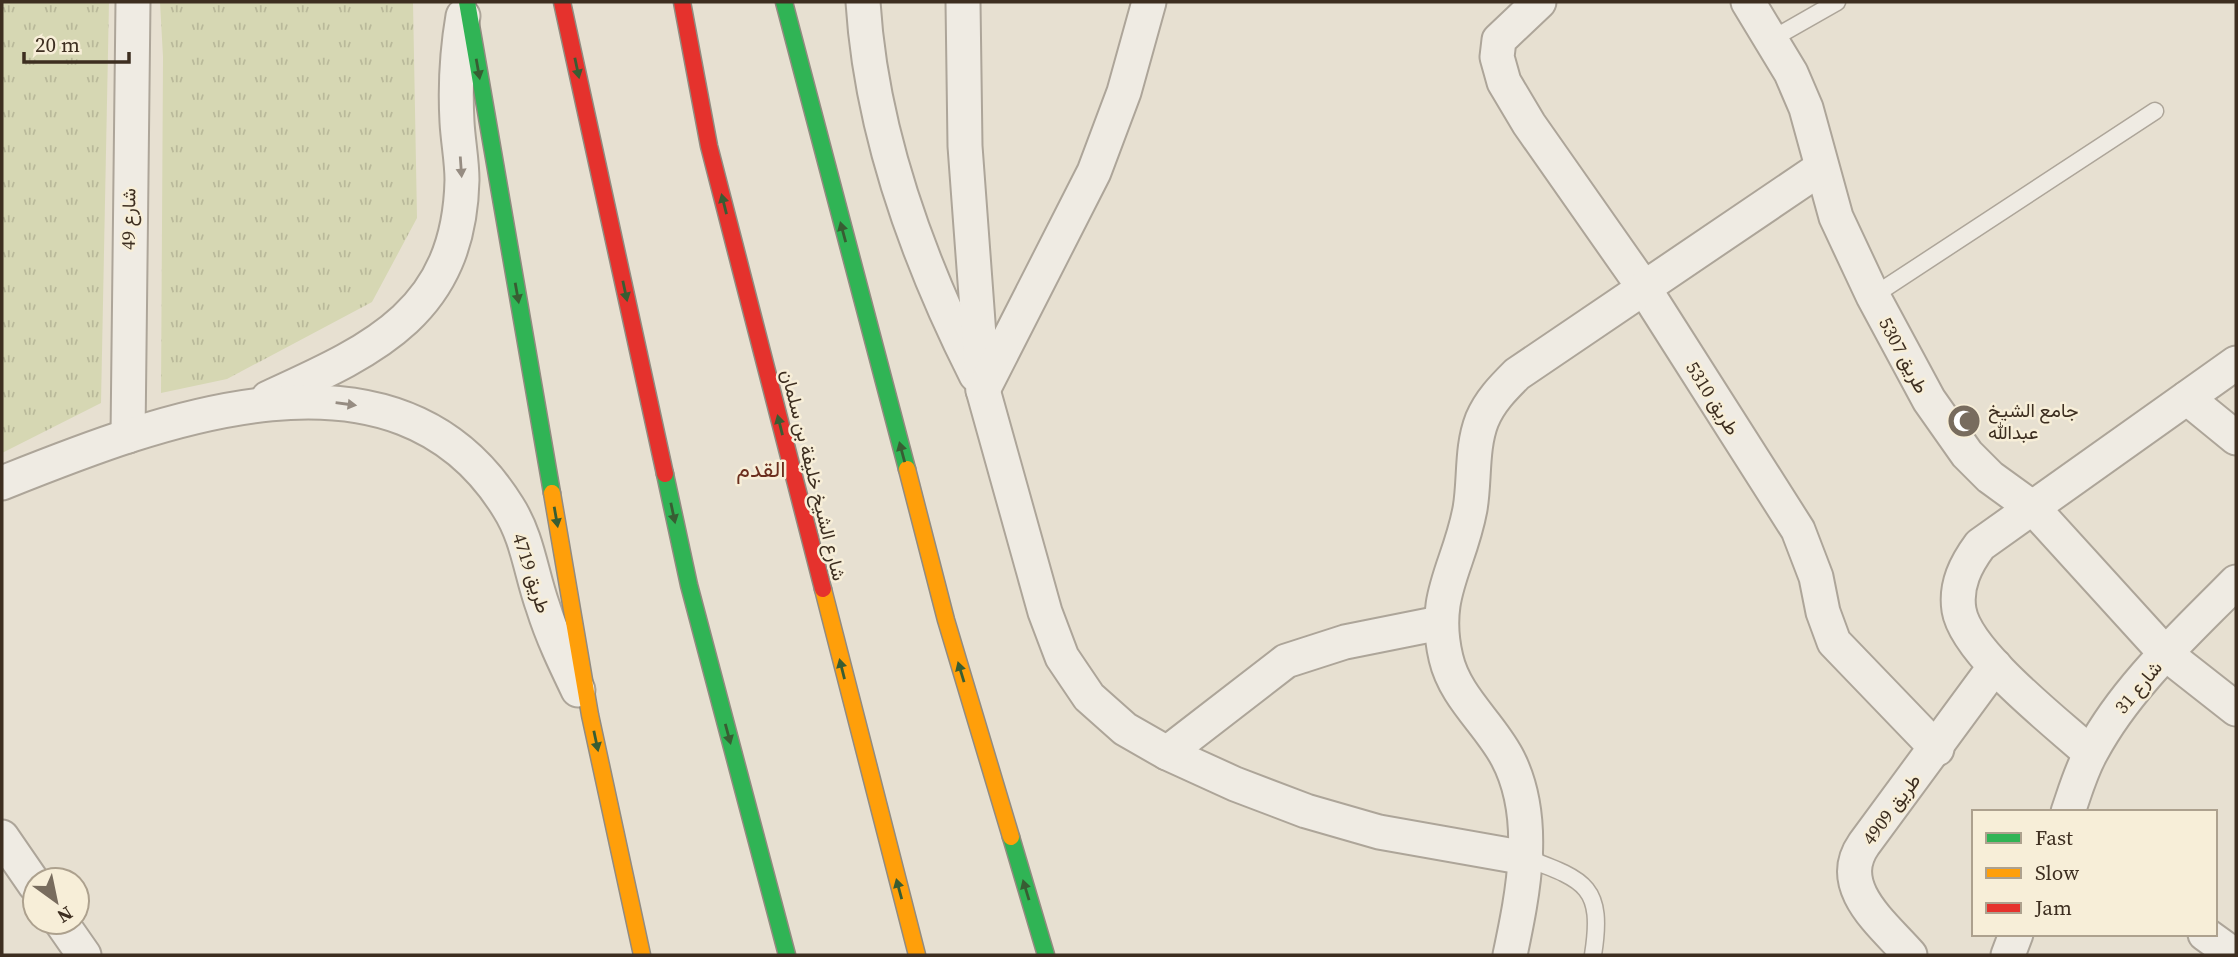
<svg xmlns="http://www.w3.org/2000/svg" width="2238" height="957" viewBox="0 0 2238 957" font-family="'Source Serif 4',Vazirmatn,serif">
	<defs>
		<pattern id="grass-tufts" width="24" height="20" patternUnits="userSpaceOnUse" patternTransform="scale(1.75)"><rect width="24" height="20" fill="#d6d7b3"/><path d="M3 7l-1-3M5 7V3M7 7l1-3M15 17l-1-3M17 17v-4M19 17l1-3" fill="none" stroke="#b9b99a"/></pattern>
	</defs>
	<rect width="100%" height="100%" fill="#e7e0d1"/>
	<g fill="url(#grass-tufts)">
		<polygon points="2,2 109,2 101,403 2,453"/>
		<polygon points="160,2 413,2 417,218 372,302 227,379 161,393 163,57"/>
	</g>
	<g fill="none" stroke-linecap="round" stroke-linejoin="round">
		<defs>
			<g id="lane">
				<polyline points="1772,39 1837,2"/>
				<polyline points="1873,296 2155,111"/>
				<path d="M1526 858C1585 880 1604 886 1593 955"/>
			</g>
			<g id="street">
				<path d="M863 2C871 131 918 260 976 375"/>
				<polyline points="963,2 965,146 983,390 1045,612 1062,657 1089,697 1125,729 1167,753 1235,784 1306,811 1379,832 1526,858"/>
				<polyline points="1539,2 1499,40 1497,57 1504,82 1529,124 1644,288 1798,530 1816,577 1823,612 1834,642 1937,749"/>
				<polyline points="1748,2 1791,73 1806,108 1836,217 1873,296 1929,400 1967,454 1990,477 2034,509 2166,654 2236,709"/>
				<polyline points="983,390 1094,172 1124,92 1149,2"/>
				<path d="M268 398C373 350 459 313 462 180 462 161 458 141 457 122 455 86 457 51 463 16"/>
				<polyline points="2187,398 2236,438"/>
				<polyline points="128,436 133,2"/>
				<path d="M2 483C157 421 396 326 508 507 528 538 531 574 543 607 552 636 565 663 578 690"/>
				<polyline points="1167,753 1286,661 1345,642 1440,623"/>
				<path d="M2090 753C2057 723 1966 653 1959 610 1955 585 1966 564 1980 545L2236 363"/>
				<path d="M2068 812C2075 792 2081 770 2092 751 2127 686 2185 634 2236 582"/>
				<polyline points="2,837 35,885"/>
				<polyline points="61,922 84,955"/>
				<polyline points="2205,934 2234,955"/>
				<path d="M1510 955C1523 893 1539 817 1507 757 1489 723 1455 697 1446 658 1431 595 1459 568 1470 509 1475 481 1471 448 1482 420 1490 401 1503 388 1517 374L1821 168"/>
				<path d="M1910 955C1883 924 1834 887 1864 844L1995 666"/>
				<polyline points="2008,955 2016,934"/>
			</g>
			<g id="fast">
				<polyline points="467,2 552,493"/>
				<polyline points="784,2 907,469"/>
				<polyline points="665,474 689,585 787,955"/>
				<polyline points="1011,837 1046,955"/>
			</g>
			<g id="slow">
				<polyline points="907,469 946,620 1011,837"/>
				<polyline points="552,493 590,715 642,955"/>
				<polyline points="823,589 917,955"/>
			</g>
			<g id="jam">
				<polyline points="562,2 665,474"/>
				<polyline points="682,2 709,146 823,589"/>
			</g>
		</defs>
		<use href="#lane" stroke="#ada599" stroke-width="19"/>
		<use href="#street" stroke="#ada599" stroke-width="37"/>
		<use href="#fast" stroke="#928b80" stroke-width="19"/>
		<use href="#slow" stroke="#928b80" stroke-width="19"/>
		<use href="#jam" stroke="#928b80" stroke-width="19"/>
		<use href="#lane" stroke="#efebe3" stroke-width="16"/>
		<use href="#street" stroke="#efebe3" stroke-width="33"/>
		<use href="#fast" stroke="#30b455" stroke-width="16"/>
		<use href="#slow" stroke="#ff9f0a" stroke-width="16"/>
		<use href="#jam" stroke="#e5322d" stroke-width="16"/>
	</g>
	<defs><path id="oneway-solid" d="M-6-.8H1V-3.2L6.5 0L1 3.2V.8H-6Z" transform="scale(1.75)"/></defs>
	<g fill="#385d33">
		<use href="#oneway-solid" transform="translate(577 68) rotate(78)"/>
		<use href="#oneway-solid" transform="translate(478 69) rotate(80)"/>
		<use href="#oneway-solid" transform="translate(724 204) rotate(-104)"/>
		<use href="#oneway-solid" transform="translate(843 232) rotate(-105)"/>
		<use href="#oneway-solid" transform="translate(625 291) rotate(78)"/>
		<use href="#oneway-solid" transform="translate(517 293) rotate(80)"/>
		<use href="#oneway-solid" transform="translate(780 425) rotate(-104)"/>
		<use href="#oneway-solid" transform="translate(902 452) rotate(-105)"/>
		<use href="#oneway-solid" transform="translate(673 513) rotate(78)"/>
		<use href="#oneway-solid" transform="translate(556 517) rotate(80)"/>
		<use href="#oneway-solid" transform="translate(842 669) rotate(-104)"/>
		<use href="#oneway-solid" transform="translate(961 672) rotate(-107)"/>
		<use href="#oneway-solid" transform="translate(728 734) rotate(75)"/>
		<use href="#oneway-solid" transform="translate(596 741) rotate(78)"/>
		<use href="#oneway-solid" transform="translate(899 889) rotate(-105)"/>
		<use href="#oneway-solid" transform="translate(1026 890) rotate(-107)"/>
	</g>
	<g fill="#968c82">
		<use href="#oneway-solid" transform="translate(461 167) rotate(86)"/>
		<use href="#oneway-solid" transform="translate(346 404) rotate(8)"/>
	</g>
	<defs>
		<symbol id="mosque-disc" viewBox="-11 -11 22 22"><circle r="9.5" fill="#786c5e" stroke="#f7eed8"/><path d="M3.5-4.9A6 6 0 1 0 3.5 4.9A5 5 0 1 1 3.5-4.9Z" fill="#fff"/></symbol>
	</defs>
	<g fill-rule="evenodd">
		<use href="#mosque-disc" x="1945" y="402" width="38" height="38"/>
	</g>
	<g text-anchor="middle" stroke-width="5" stroke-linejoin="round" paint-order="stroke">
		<g font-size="19" fill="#3d2e20" stroke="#f7eed8">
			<text transform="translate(128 219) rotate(-89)" y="7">شارع 49</text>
			<text transform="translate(1904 355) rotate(62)" y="7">طريق 5307</text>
			<text transform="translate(1713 398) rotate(58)" y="7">طريق 5310</text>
			<text transform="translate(814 475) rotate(76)" y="7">شارع الشيخ خليفة بن سلمان</text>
			<text transform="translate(532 573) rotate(72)" y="7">طريق 4719</text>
			<text transform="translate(2138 687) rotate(-50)" y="7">شارع 31</text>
			<text transform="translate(1891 809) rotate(-53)" y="7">طريق 4909</text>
		</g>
		<g font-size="19" fill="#3d2e20" stroke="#f7eed8" text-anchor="start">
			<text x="1988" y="417">جامع الشيخ<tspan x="1988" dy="22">عبدالله</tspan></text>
		</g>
		<g font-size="23" fill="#6b2e1e" stroke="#f7eed8">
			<text x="761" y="477">القدم</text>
		</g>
	</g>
	<rect width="2238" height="957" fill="none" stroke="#3d2e20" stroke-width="7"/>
	<rect x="1972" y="810" width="245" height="126" fill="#f7eed8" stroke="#ada18e" stroke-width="2"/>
	<rect x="1986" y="833" width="35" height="10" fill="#30b455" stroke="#ada18e" stroke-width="2"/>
	<text x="2035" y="845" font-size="21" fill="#3d2e20">Fast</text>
	<rect x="1986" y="868" width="35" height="10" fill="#ff9f0a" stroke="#ada18e" stroke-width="2"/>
	<text x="2035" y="880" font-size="21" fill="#3d2e20">Slow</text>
	<rect x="1986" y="903" width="35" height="10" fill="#e5322d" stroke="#ada18e" stroke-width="2"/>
	<text x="2035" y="915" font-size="21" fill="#3d2e20">Jam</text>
	<g transform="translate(56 901) rotate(147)"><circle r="33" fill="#f7eed8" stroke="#ada18e" stroke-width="2"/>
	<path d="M0-5L12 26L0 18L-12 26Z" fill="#786c5e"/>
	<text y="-10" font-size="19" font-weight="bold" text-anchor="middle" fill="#3d2e20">N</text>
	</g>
	<path d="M24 52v10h105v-10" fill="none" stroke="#3d2e20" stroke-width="3.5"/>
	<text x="35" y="52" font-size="21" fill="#3d2e20" stroke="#f7eed8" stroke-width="5" paint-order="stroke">20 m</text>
</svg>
